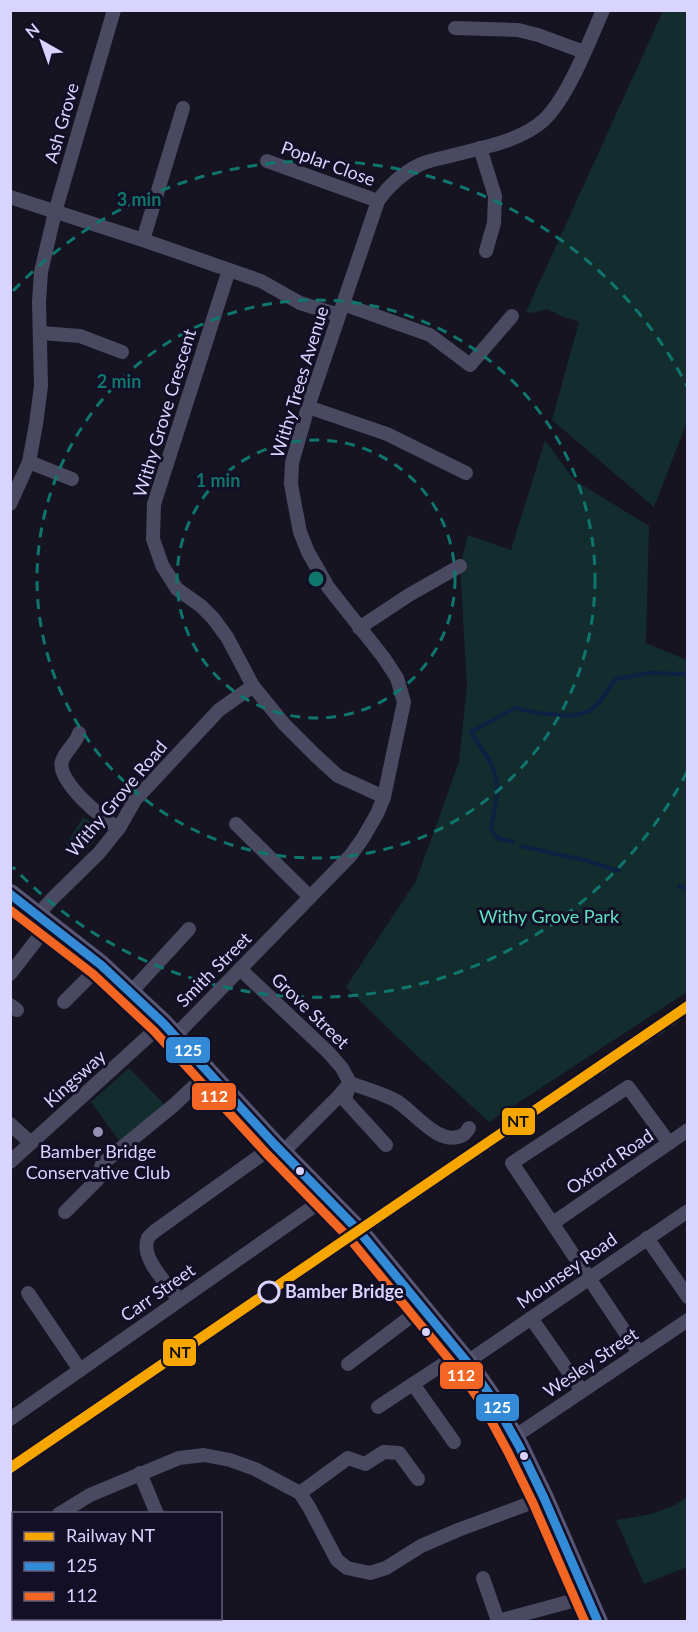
<svg xmlns="http://www.w3.org/2000/svg" width="698" height="1632" viewBox="0 0 698 1632" font-family="Lato,sans-serif">
	<rect width="100%" height="100%" fill="#161421"/>
	<g fill="#132c2d">
		<polygon points="663,11 687,11 687,422 654,507 552,420 579,322 561,316 547,309 531,313 526,312"/>
		<polygon points="545,440 574,480 649,526 646,643 687,660 687,992 489,1122 398,1038 346,987 416,881 459,762 467,685 460,566 468,535 511,550"/>
		<polygon points="83,817 95,824 95,840 86,850 66,845"/>
		<polygon points="129,1068 165,1105 121,1143 91,1102"/>
		<path d="M687 1497V1567L644 1584 616 1520C640 1517 668 1512 687 1497Z"/>
	</g>
	<g fill="none" stroke-linecap="round" stroke-linejoin="round">
		<g stroke="#0d2144" stroke-width="4">
			<path d="M513 842 497 838 491 829C493 813 500 794 496 778 492 761 479 746 471 732L515 708 537 713 572 716 590 711 600 701 616 679 649 673 688 674"/>
			<polyline points="521,846 588,861 619,871"/>
			<polyline points="679,886 688,888"/>
		</g>
		<g stroke="#4a4962" stroke-width="14">
			<polyline points="455,28 518,30 538,35 584,52"/>
			<polyline points="480,148 495,196 494,223 486,251"/>
			<polyline points="267,161 378,201"/>
			<polyline points="10,197 143,240 261,281 300,303 339,315"/>
			<polyline points="143,240 183,108"/>
			<polyline points="229,270 154,504 153,539 162,565 177,589 201,606 213,618 227,637 253,686 284,724 316,756 338,776 384,797"/>
			<polyline points="343,304 430,335 470,365 512,316"/>
			<polyline points="41,333 80,336 122,352"/>
			<polyline points="308,407 387,434 466,473"/>
			<polyline points="29,462 72,479"/>
			<polyline points="10,504 29,462 36,424 41,386 39,302 41,272 55,212 114,10"/>
			<polyline points="359,628 409,595 460,566"/>
			<path d="M79 733C76 744 65 751 62 761 56 781 103 820 119 828"/>
			<polyline points="236,824 310,897"/>
			<polyline points="38,915 51,900 99,853 119,828 135,800 219,710 253,686"/>
			<polyline points="240,969 328,1052 342,1068 350,1083"/>
			<polyline points="10,974 49,924"/>
			<polyline points="131,992 189,929"/>
			<polyline points="64,1002 101,965"/>
			<polyline points="10,1005 17,1010"/>
			<path d="M175 1036 351 855 363 838 377 814 384 797 404 702 397 678 384 658 328 587 308 552 300 532 295 506 291 484 292 463 308 407 378 201C389 185 401 174 419 165 427 161 437 159 446 157 478 148 518 143 544 120 568 97 589 42 603 10"/>
			<path d="M350 1083C363 1088 387 1095 398 1102 414 1112 440 1148 463 1135 465 1134 467 1131 469 1128"/>
			<polyline points="349,1085 345,1100 386,1145"/>
			<polyline points="10,1124 31,1143"/>
			<polyline points="283,1152 336,1099 350,1083"/>
			<polyline points="10,1162 163,1023"/>
			<polyline points="65,1212 98,1179 102,1164 174,1105 209,1072"/>
			<polyline points="553,1223 688,1130"/>
			<polyline points="647,1238 688,1297"/>
			<polyline points="28,1293 80,1370"/>
			<path d="M179 1300C168 1285 139 1257 148 1238 149 1236 154 1232 155 1231L275 1145"/>
			<polyline points="531,1318 582,1391"/>
			<polyline points="639,1353 512,1163 628,1087 669,1143"/>
			<polyline points="467,1362 688,1211"/>
			<polyline points="348,1364 422,1308"/>
			<polyline points="413,1384 454,1442"/>
			<polyline points="378,1407 460,1353"/>
			<polyline points="10,1419 327,1197"/>
			<polyline points="514,1437 688,1320"/>
			<polyline points="140,1473 157,1514"/>
			<polyline points="300,1493 348,1458 365,1464 384,1452 399,1453 418,1479"/>
			<polyline points="59,1514 90,1495 179,1458 204,1455 230,1460 255,1469 300,1493 309,1507 337,1560 347,1568 370,1573 386,1568 421,1546 458,1530 544,1498"/>
			<polyline points="10,1542 14,1541"/>
			<polyline points="483,1578 498,1621 587,1597"/>
		</g>
		<polyline stroke="#575674" stroke-width="20" points="10,894 101,965 163,1023 275,1145 358,1230 467,1362 492,1398 519,1446 544,1498 598,1622"/>
		<polyline stroke="#43596b" stroke-width="4" stroke-dasharray="9 8" stroke-linecap="butt" points="10,1474 688,1013"/>
		<defs>
			<polyline id="bus-1" points="10,894 101,965 163,1023 275,1145 358,1230 467,1362 492,1398 519,1446 544,1498 598,1622"/>
			<polyline id="bus-2" points="10,910 93,974 154,1031 266,1153 349,1238 457,1369 482,1404 508,1452 533,1503 585,1622"/>
		</defs>
		<use href="#bus-1" stroke="#130f26" stroke-width="14"/>
		<use href="#bus-2" stroke="#130f26" stroke-width="14"/>
		<use href="#bus-1" stroke="#338bd7" stroke-width="9"/>
		<use href="#bus-2" stroke="#f26522" stroke-width="9"/>
		<defs>
			<polyline id="rail-1" points="10,1468 688,1006"/>
		</defs>
		<use href="#rail-1" stroke="#130f26" stroke-width="15"/>
		<use href="#rail-1" stroke="#f7a600" stroke-width="10"/>
	</g>
	<g fill="none" stroke="#0f766e" stroke-width="3" stroke-dasharray="10 8">
		<circle cx="316" cy="579" r="139"/>
		<circle cx="316" cy="579" r="279"/>
		<path d="M687 772A418 418 0 0 1 13 867M13 291A418 418 0 0 1 687 386"/>
	</g>
	<circle fill="#9591b1" stroke="#130f26" stroke-width="2" cx="98" cy="1132" r="6"/>
	<g fill="#d9d4ff" stroke="#130f26" stroke-width="2">
		<circle cx="300" cy="1171" r="5"/>
		<circle cx="426" cy="1332" r="5"/>
		<circle cx="524" cy="1456" r="5"/>
	</g>
	<circle fill="#130f26" stroke="#d9d4ff" stroke-width="3" cx="269" cy="1292" r="10"/>
	<g text-anchor="middle" stroke-width="6" stroke-linejoin="round" paint-order="stroke">
		<g font-size="18" fill="#d9d4ff" stroke="#130f26">
			<text transform="translate(62 123) rotate(-74)" y="6">Ash Grove</text>
			<text transform="translate(328 164) rotate(20)" y="6">Poplar Close</text>
			<text transform="translate(300 382) rotate(-73)" y="6">Withy Trees Avenue</text>
			<text transform="translate(165 413) rotate(-73)" y="6">Withy Grove Crescent</text>
			<text transform="translate(117 799) rotate(-50)" y="6">Withy Grove Road</text>
			<text transform="translate(214 970) rotate(-45)" y="6">Smith Street</text>
			<text transform="translate(310 1011) rotate(44)" y="6">Grove Street</text>
			<text transform="translate(75 1079) rotate(-42)" y="6">Kingsway</text>
			<text transform="translate(610 1162) rotate(-34)" y="6">Oxford Road</text>
			<text transform="translate(567 1271) rotate(-35)" y="6">Mounsey Road</text>
			<text transform="translate(158 1293) rotate(-35)" y="6">Carr Street</text>
			<text transform="translate(591 1363) rotate(-34)" y="6">Wesley Street</text>
		</g>
		<g font-size="18" fill="#5fe0c0" stroke="#130f26">
			<text x="549" y="923">Withy Grove Park</text>
		</g>
		<g font-size="18" fill="#d9d4ff" stroke="#130f26">
			<text x="98" y="1158">Bamber Bridge<tspan x="98" dy="21">Conservative Club</tspan></text>
		</g>
		<g font-size="18" font-weight="bold" fill="#d9d4ff" stroke="#130f26" text-anchor="start">
			<text x="285" y="1298">Bamber Bridge</text>
		</g>
	</g>
	<circle cx="316" cy="579" r="9" fill="#0f766e" stroke="#130f26" stroke-width="3"/>
	<g font-size="18" text-anchor="middle" font-weight="bold" fill="#0f766e" stroke="#130f26" stroke-width="6" stroke-linejoin="round" paint-order="stroke">
		<text x="139" y="206">3 min</text>
		<text x="119" y="388">2 min</text>
		<text x="218" y="487">1 min</text>
	</g>
	<g stroke="#130f26" stroke-width="2">
		<rect x="165" y="1036" width="46" height="28" rx="6" fill="#338bd7"/>
		<rect x="191" y="1082" width="46" height="29" rx="6" fill="#f26522"/>
		<rect x="501" y="1107" width="35" height="29" rx="6" fill="#f7a600"/>
		<rect x="162" y="1338" width="35" height="29" rx="6" fill="#f7a600"/>
		<rect x="439" y="1361" width="45" height="29" rx="6" fill="#f26522"/>
		<rect x="475" y="1393" width="45" height="29" rx="6" fill="#338bd7"/>
	</g>
	<g font-size="16" text-anchor="middle" font-weight="bold" fill="#fff">
		<text x="188" y="1056">125</text>
		<text x="214" y="1102">112</text>
		<text x="461" y="1381">112</text>
		<text x="497" y="1413">125</text>
	</g>
	<g font-size="16" text-anchor="middle" font-weight="bold" fill="#111">
		<text x="518" y="1127">NT</text>
		<text x="180" y="1358">NT</text>
	</g>
	<rect width="698" height="1632" fill="none" stroke="#d9d4ff" stroke-width="24"/>
	<rect x="12" y="1512" width="210" height="108" fill="#130f26" stroke="#625e7d" stroke-width="1.5"/>
	<rect x="24" y="1532" width="30" height="9" fill="#f7a600" stroke="#625e7d" stroke-width="1.5"/>
	<text x="66" y="1542" font-size="18" fill="#d9d4ff">Railway NT</text>
	<rect x="24" y="1562" width="30" height="9" fill="#338bd7" stroke="#625e7d" stroke-width="1.5"/>
	<text x="66" y="1572" font-size="18" fill="#d9d4ff">125</text>
	<rect x="24" y="1592" width="30" height="9" fill="#f26522" stroke="#625e7d" stroke-width="1.5"/>
	<text x="66" y="1602" font-size="18" fill="#d9d4ff">112</text>
	<g transform="translate(42 42) rotate(320)" stroke="#130f26" stroke-width="4.5" paint-order="stroke">
	<path d="M0-4.5L10 22L0 15L-10 22Z" fill="#d9d4ff"/>
	<text y="-9" font-size="16" font-weight="bold" text-anchor="middle" fill="#d9d4ff">N</text>
	</g>
</svg>
